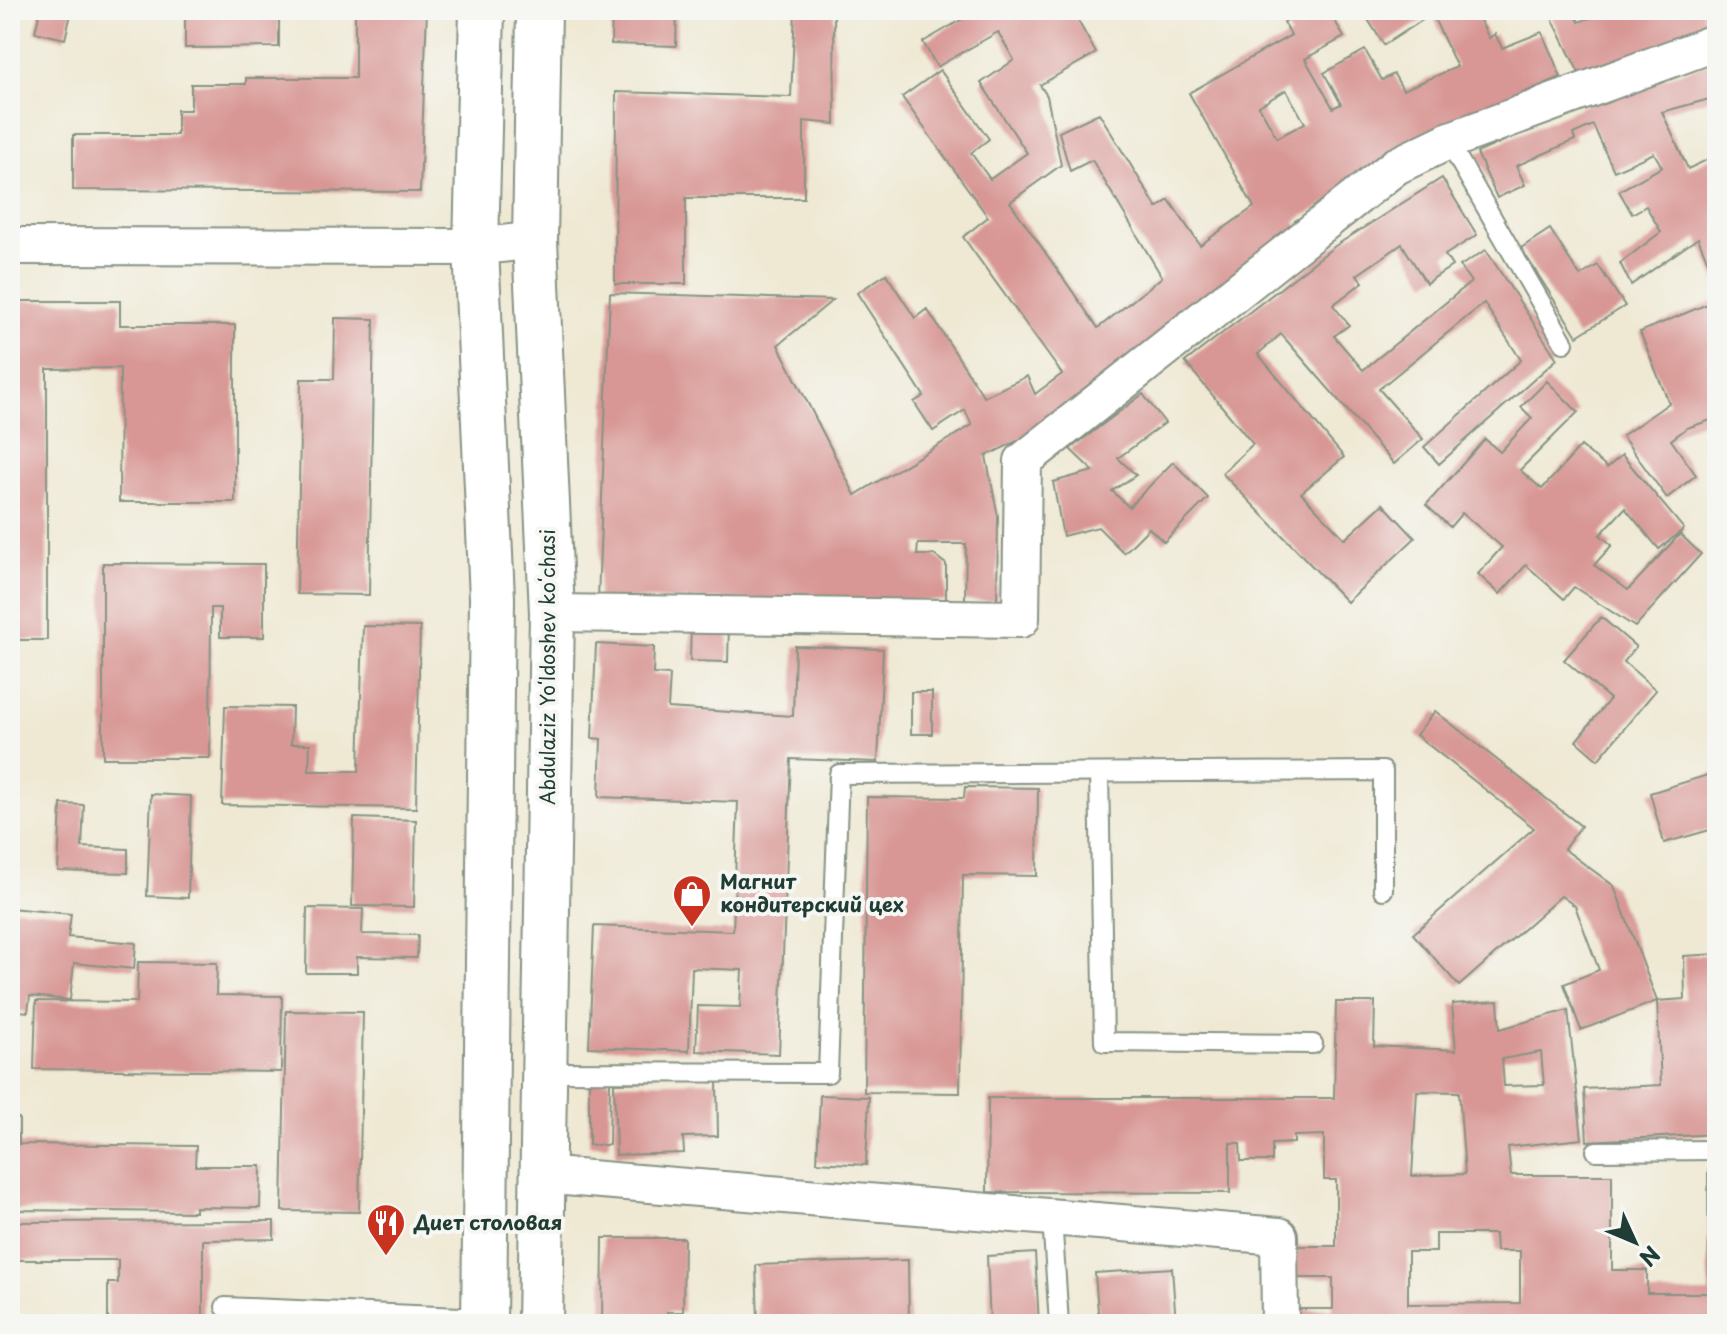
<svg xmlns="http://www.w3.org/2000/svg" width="1727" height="1334" viewBox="0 0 1727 1334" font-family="'Playpen Sans',sans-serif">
	<rect width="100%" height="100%" fill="#f6f6f2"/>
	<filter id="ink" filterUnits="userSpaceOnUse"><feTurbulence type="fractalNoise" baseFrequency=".0125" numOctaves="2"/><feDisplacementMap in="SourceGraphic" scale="16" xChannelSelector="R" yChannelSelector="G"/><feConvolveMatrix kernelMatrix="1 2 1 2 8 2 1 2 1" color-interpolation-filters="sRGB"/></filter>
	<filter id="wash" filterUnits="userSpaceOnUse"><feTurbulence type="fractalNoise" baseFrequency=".006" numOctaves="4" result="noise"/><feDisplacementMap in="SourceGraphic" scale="32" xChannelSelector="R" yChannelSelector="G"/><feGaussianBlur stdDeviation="1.8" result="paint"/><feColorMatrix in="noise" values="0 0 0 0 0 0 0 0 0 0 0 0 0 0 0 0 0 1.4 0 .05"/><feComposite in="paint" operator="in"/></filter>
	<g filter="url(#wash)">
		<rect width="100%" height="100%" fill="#efe9d4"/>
		<g id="blocks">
			<g fill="#d89794" fill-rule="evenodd">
				<polygon points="40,10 72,10 65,39 35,32"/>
				<polygon points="185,10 279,10 279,47 185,48"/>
				<polygon points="355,10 427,10 420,192 73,190 73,135 177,135 177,110 191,110 191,84 246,84 246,78 355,78"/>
				<polygon points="612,10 677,10 676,46 611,44"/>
				<polygon points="795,10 834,10 835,124 804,121 804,198 686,198 686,284 615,284 616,92 791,97"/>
				<path d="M962 10H1072L1096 53 1040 85 1047 96 1061 165 1010 202 1098 328 1162 277 1092 160 1070 171 1059 132 1099 113 1157 208 1169 200 1200 245 1254 207 1189 93 1291 35 1284 22 1305 10H1329L1344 37 1305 59 1333 108 1341 104 1324 73 1365 50 1382 80 1394 74 1403 90 1457 67 1432 14 1384 45 1362 10H1475L1489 38 1495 34 1502 48 1542 32 1561 77 1427 133 1372 177 1295 221 1302 234 1050 425 986 456 998 516 997 601H965L966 544H918L917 555H934L946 564V601L598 599 610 293 833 300 778 345 855 495 972 425 965 410 933 431 914 402 924 396 857 293 886 274 915 318 927 309 984 397 1027 376 1035 394 1062 374 963 237 988 217 902 97 940 70 989 139 971 153 990 179 1027 153 981 83 1014 60 998 32 937 67 923 42 966 17ZM1286 90 1305 123 1277 138 1259 106Z"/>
				<polygon points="1548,10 1574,10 1579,22 1611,10 1701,10 1707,27 1580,75"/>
				<polygon points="1717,60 1717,97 1662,112 1688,169 1717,155 1717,284 1698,238 1631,285 1620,263 1661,232 1646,206 1632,214 1619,191 1662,167 1654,153 1614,171 1593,125 1573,134 1575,140 1516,166 1525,185 1497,198 1477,153 1585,105"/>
				<polygon points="1442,178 1477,235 1445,255 1452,266 1426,283 1402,244 1357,275 1363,282 1333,305 1349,325 1334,336 1363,370 1471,282 1460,266 1486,250 1557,359 1439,464 1424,447 1521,360 1484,303 1379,389 1423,439 1394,464 1281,334 1258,354 1344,457 1301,493 1345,539 1383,504 1415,538 1347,602 1222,473 1253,444 1185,362 1335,246"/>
				<polygon points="1550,229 1580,276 1598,265 1625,306 1577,336 1521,248"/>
				<polygon points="1717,300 1717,418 1687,428 1671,440 1696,475 1667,498 1622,436 1669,403 1640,332"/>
				<polygon points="10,301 120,301 120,325 235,325 235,502 119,502 120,368 47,369 47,640 10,640"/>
				<polygon points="335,318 374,319 369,595 297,594 301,379 334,379"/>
				<polygon points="1547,381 1578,412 1520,470 1542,489 1581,446 1607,468 1622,455 1684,529 1659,549 1625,508 1600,535 1612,545 1594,565 1628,590 1680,534 1701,554 1635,627 1574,587 1564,599 1526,565 1500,594 1478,574 1502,547 1462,513 1450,527 1426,505 1485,439 1500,452 1532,418 1521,407"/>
				<polygon points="1143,394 1165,423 1118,458 1136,475 1112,491 1129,507 1173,462 1208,498 1164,542 1149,528 1124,553 1098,527 1063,536 1053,482 1093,471 1070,449"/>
				<polygon points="103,563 264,564 264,637 220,637 220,608 211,608 210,758 103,758"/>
				<polygon points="1601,617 1636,647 1624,662 1656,690 1598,760 1576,741 1610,699 1564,660"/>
				<polygon points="691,623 729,624 728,662 690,661"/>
				<polygon points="363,626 420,627 416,808 222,805 225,706 292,707 291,744 310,744 309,771 359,771"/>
				<polygon points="596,644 654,647 653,674 670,675 668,708 793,716 795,646 883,649 878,762 791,759 779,1054 696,1051 698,1006 740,1007 742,970 692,968 689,1051 589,1047 594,926 733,931 738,802 599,797 601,739 592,738"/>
				<rect x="911" y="692" width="21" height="42"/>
				<polygon points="1435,711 1581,826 1564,849 1614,886 1657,1001 1581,1030 1564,984 1599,970 1575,906 1561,896 1459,986 1413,934 1534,828 1416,735"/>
				<polygon points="1717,772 1717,828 1664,843 1650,793"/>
				<polygon points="965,787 1038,788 1037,876 963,875 960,1093 864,1092 867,797 964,798"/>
				<polygon points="151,794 191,796 188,898 147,896"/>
				<polygon points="61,804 84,805 82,847 128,849 128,873 58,871"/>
				<polygon points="354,818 416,820 414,907 352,906"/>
				<polygon points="1717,864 1717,895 1709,895 1709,865"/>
				<polygon points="10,908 71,914 68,937 136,943 134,969 74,963 70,1000 30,996 28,1012 10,1010"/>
				<polygon points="307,908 363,909 362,934 418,935 417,958 357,957 357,973 306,973"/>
				<polygon points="1717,954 1717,1134 1587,1141 1584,1089 1661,1085 1657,1001 1685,999 1684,956"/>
				<polygon points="138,962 217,963 216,995 282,996 281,1072 34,1069 36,1001 137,1002"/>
				<path d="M1498 1001 1500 1029 1568 1010 1582 1139 1508 1147 1511 1175H1612V1270H1647V1293H1709L1708 1171H1717V1324H1295V1309H1333V1278H1295V1246H1336V1180H1324V1135L1294 1136V1143L1272 1144V1161H1241L1240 1143H1230V1193L987 1192 988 1098H1334L1336 1002H1375L1374 1046 1456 1050 1452 1004ZM1541 1052 1544 1085 1504 1086 1502 1059ZM1417 1091 1459 1092 1465 1174 1412 1176ZM1436 1234H1495L1496 1251H1520V1303L1408 1304V1252H1436Z"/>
				<polygon points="286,1011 363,1012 359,1212 282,1211"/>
				<polygon points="589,1081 610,1081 609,1145 589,1145"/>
				<polygon points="717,1081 718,1136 683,1137 684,1153 616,1155 614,1083"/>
				<polygon points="820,1095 869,1097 866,1165 817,1162"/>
				<polygon points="10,1118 19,1118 19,1144 196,1146 195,1166 261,1166 260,1208 195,1207 195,1212 10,1210"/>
				<polygon points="274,1221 274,1239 203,1240 203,1324 108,1324 108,1283 118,1283 118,1260 14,1260 14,1324 10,1324 10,1222"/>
				<polygon points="603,1238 684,1238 683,1312 667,1312 667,1324 602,1324"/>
				<polygon points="1035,1253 1039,1324 990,1324 987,1256"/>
				<polygon points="908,1260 909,1324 819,1324 818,1319 758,1320 756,1265"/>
				<polygon points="1172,1268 1176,1324 1099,1324 1095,1273"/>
			</g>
		</g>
	</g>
	<g filter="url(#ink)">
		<use href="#blocks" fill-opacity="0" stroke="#879384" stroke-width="2"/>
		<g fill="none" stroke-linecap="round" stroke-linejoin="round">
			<defs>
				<g id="lane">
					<polyline points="1448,141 1564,343"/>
					<polyline points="1099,773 1104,1042 1313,1044"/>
					<polyline points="542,1072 828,1073 839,774 1383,771 1383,890"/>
					<polyline points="1596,1151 1717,1150"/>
					<polyline points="1052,1217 1059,1324"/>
					<polyline points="225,1307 484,1318"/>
				</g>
				<g id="street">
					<polyline points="10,246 476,247 535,240"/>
					<polyline points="552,613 1021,619 1023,461 1396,166 1448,141 1717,42"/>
					<polyline points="541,1175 1279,1236 1280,1324"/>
				</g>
				<g id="secondary">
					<polyline points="482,10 476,247 492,598 484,1324"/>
					<polyline points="539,10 535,240 552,613 540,1324"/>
				</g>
			</defs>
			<use href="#lane" stroke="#879384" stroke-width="22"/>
			<use href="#street" stroke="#879384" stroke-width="40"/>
			<use href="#secondary" stroke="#879384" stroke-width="48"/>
			<use href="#lane" stroke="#fff" stroke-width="18"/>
			<use href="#street" stroke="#fff" stroke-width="36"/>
			<use href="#secondary" stroke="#fff" stroke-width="44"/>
		</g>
	</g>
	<defs>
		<symbol id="shop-pin" viewBox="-11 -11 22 30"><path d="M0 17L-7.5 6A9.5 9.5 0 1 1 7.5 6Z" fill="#c8321e" stroke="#f6f6f2"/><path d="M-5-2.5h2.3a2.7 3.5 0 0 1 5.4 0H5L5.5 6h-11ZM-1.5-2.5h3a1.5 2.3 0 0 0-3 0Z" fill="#fff"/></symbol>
		<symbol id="restaurant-pin" viewBox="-11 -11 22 30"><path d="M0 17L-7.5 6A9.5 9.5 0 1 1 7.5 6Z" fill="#c8321e" stroke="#f6f6f2"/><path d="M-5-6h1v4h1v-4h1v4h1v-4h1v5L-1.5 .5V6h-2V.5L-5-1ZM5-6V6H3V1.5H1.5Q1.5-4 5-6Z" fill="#fff"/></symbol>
	</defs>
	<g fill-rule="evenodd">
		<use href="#shop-pin" x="670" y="872" width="44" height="60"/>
		<use href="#restaurant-pin" x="364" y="1201" width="44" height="60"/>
	</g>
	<g text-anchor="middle" stroke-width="8" stroke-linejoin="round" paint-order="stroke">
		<g font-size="20" fill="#1f3d34" stroke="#f6f6f2">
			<text transform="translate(548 667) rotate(-90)" y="7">Abdulaziz Yoʻldoshev koʻchasi</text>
		</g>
		<g font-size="20" font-weight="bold" fill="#1f3d34" stroke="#f6f6f2" text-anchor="start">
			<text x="720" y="889">Магнит<tspan x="720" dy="23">кондитерский цех</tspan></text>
			<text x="414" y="1230">Диет столовая</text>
		</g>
	</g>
	<rect width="1727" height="1334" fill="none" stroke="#f6f6f2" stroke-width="40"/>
	<g transform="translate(1635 1242) rotate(134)" stroke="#f6f6f2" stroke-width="6" paint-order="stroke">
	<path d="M0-6L14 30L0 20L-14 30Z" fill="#1f3d34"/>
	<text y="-12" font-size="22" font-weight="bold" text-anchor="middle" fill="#1f3d34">N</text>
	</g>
</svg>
